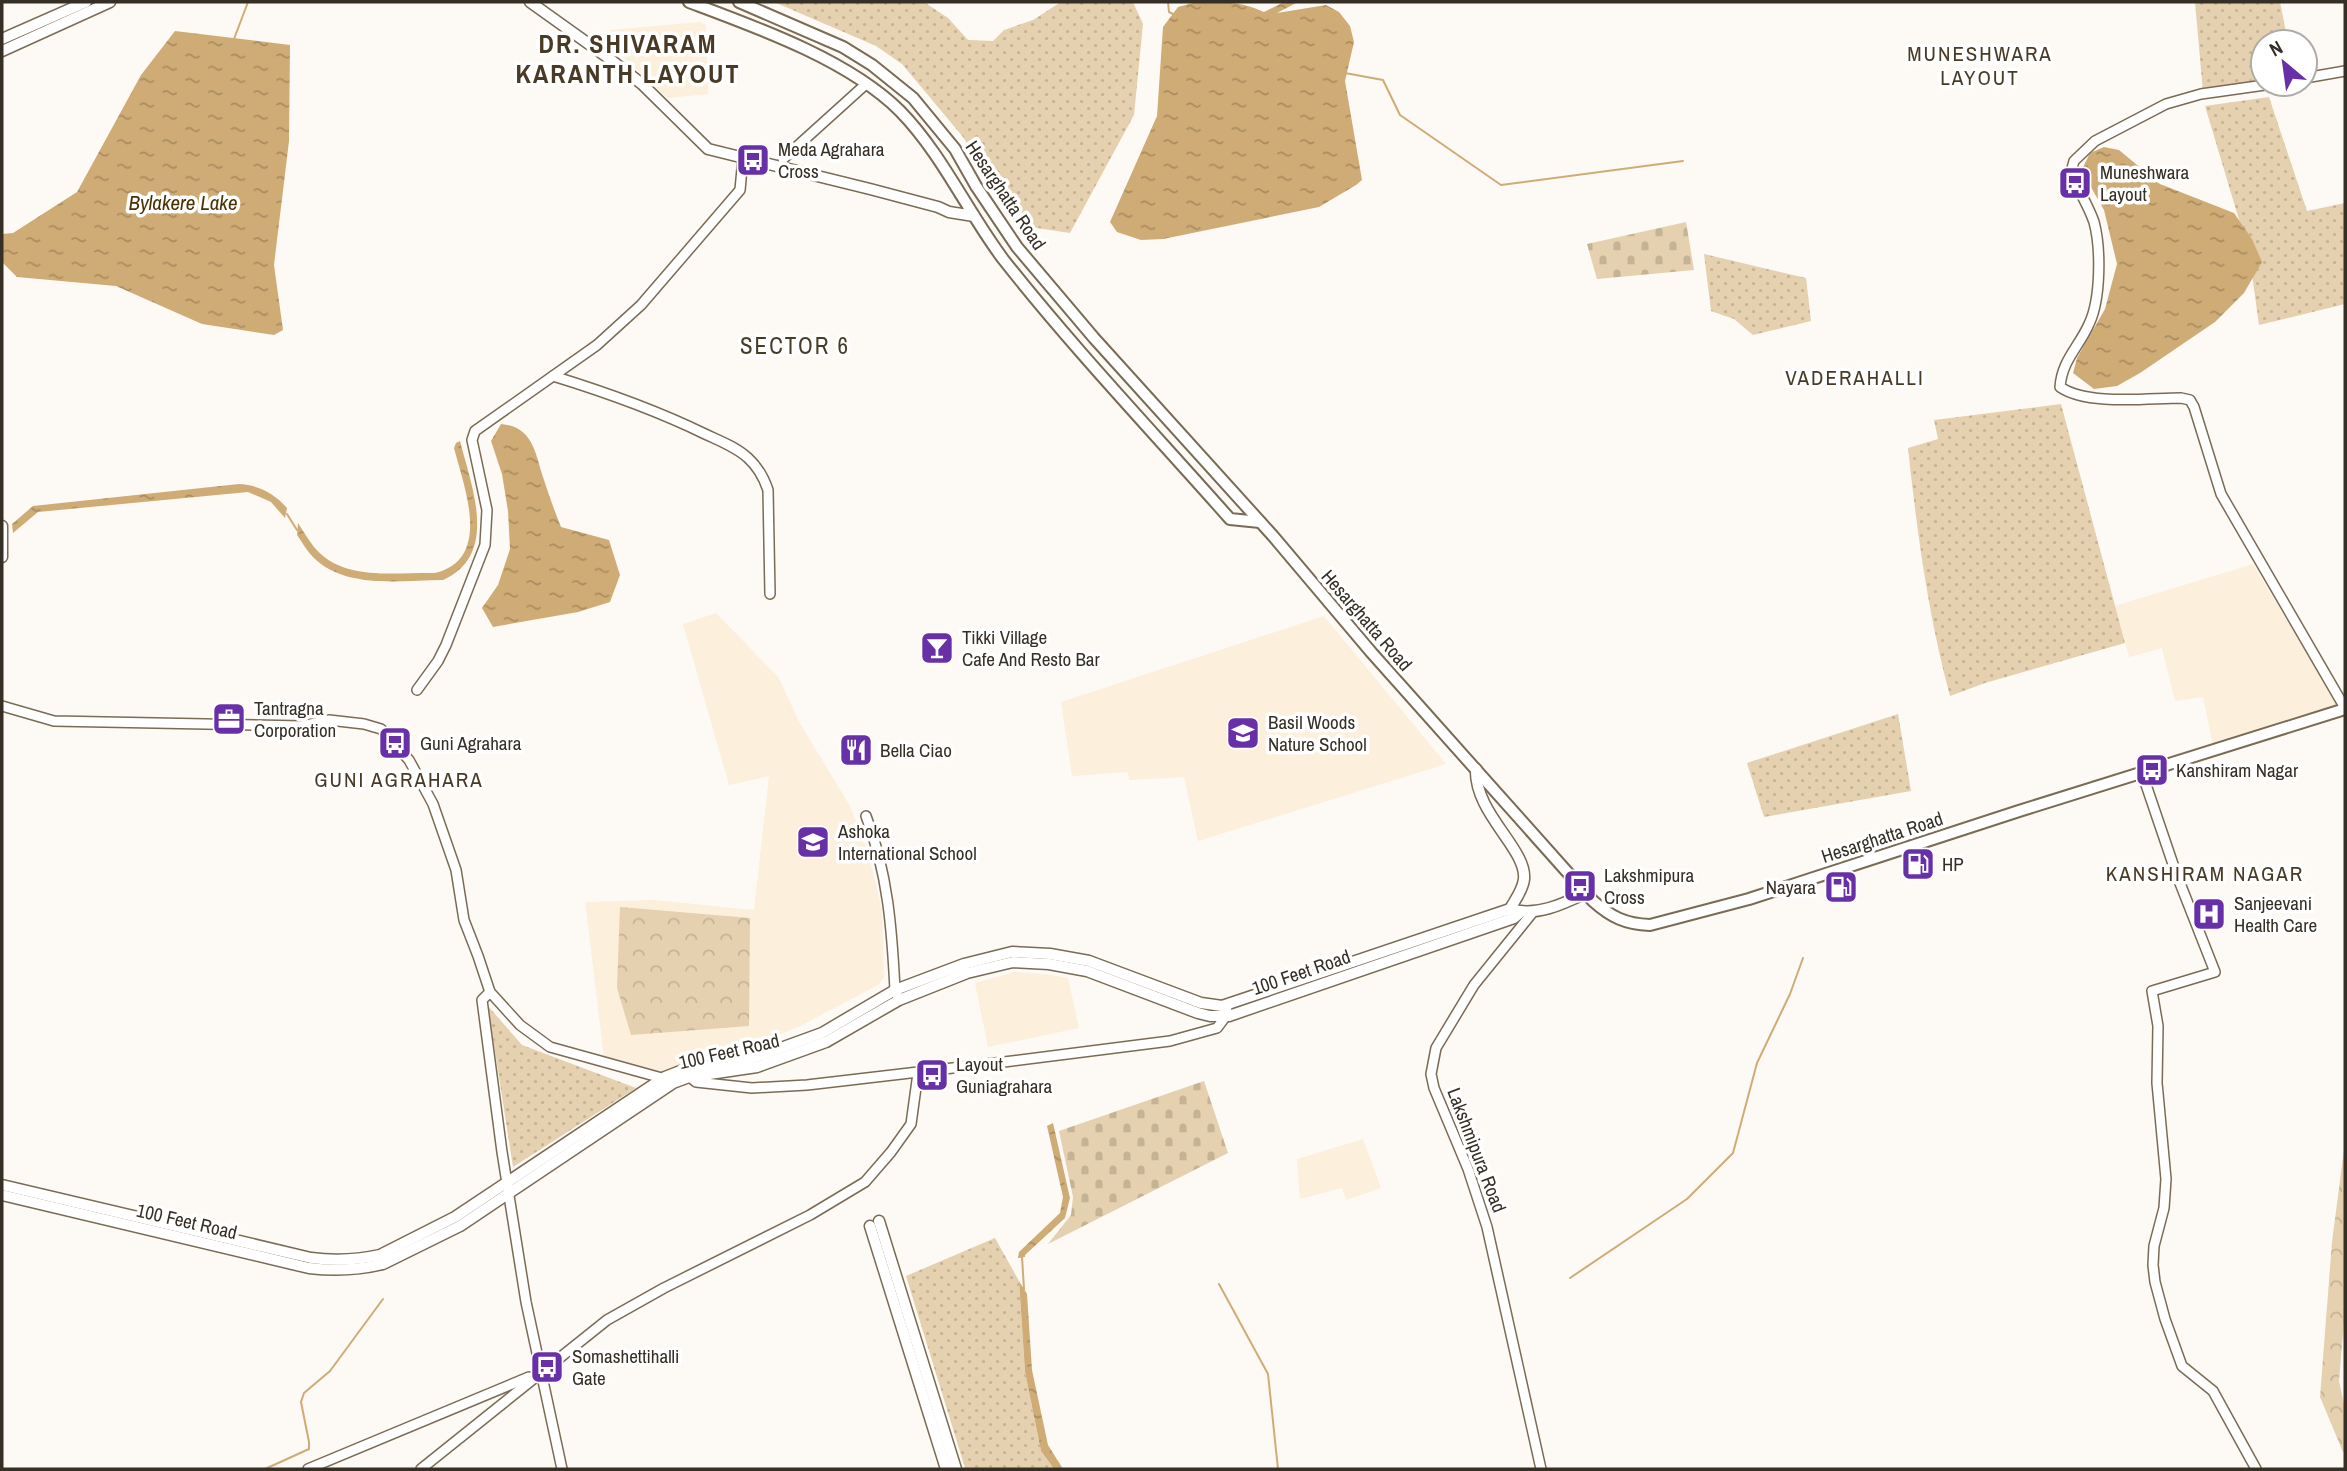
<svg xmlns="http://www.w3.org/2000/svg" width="2347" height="1471" viewBox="0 0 2347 1471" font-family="'Archivo Narrow',sans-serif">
	<defs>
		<pattern id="grass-dots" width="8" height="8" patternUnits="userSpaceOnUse" patternTransform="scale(1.75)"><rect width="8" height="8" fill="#e5d0af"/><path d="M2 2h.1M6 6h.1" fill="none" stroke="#c5b396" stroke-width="1.8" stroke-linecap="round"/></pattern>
		<pattern id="cemetery-stones" width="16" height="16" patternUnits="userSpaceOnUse" patternTransform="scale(1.75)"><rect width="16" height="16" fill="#e5d0af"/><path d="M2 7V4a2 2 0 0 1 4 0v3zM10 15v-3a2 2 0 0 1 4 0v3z" fill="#c5b396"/></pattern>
		<pattern id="park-crowns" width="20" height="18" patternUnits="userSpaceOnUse" patternTransform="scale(1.75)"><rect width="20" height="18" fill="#e5d0af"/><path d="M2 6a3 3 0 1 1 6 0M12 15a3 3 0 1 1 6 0" fill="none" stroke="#c5b396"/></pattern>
		<pattern id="water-ripples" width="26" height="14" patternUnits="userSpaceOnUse" patternTransform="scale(1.75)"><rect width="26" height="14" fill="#cfac75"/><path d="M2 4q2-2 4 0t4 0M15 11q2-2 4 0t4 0" fill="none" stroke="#a98c60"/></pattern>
	</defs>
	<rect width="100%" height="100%" fill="#fdf9f4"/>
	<g fill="#fcefdb">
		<polygon points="700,22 706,25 708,94 668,98 607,42 610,30"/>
		<polygon points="2253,564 2338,707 2213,745 2203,697 2175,701 2162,648 2129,657 2115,606"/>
		<polygon points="716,613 779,678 799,722 850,806 867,849 879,897 882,913 884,977 878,985 802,1025 749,1048 657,1075 604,1057 585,902 654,900 754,910 769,776 729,785 683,624"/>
		<polygon points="1324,616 1446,764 1198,841 1184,777 1129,780 1128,772 1072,776 1061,702"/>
		<polygon points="1015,972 1046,974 1068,978 1079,1028 988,1047 975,983"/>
		<polygon points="1363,1139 1381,1188 1346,1200 1342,1188 1300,1199 1297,1159"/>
	</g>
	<g fill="url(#grass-dots)">
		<polygon points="774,2 924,2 948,18 968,40 993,41 1004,30 1033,20 1061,2 1133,2 1143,24 1134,115 1070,233 1017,225 963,137 902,64 876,46"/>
		<polygon points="2195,2 2280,2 2288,42 2263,42 2263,80 2203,92"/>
		<polygon points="2269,97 2307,211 2345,203 2345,304 2259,325 2249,253 2205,106"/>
		<polygon points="1704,254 1806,278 1811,321 1753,335 1734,319 1711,311"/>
		<path d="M2061 404 2125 643 1985 683 1950 696C1928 615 1917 531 1908 448L1938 439 1934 420Z"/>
		<polygon points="1898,714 1911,791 1764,817 1747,763"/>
		<polygon points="488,1006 522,1045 636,1088 513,1167"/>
		<polygon points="995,1238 1019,1281 1025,1372 1041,1451 1054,1469 969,1469 965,1468 906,1276"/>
	</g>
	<g fill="url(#cemetery-stones)">
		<polygon points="1686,222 1694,270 1597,279 1587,244"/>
		<polygon points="1204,1081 1228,1153 1048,1244 1071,1215 1073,1197 1059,1131"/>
	</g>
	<g fill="url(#park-crowns)">
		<polygon points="620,907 750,918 749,1026 631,1035 617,988"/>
		<polygon points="2345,1142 2345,1309 2339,1381 2345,1409 2345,1451 2343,1452 2320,1397 2332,1242"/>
	</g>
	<g fill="url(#water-ripples)">
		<path d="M1196 2C1222 2 1241 1 1264 12L1284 2H1298L1277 13 1326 5 1339 12 1350 26 1354 42 1345 81 1362 180 1356 185 1319 207 1163 239 1141 240 1117 232 1110 222 1157 116 1163 27 1178 7Z"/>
		<polygon points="175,31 290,45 289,141 274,265 283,330 274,335 202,324 116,286 17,277 3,263 2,234 13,233 77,192 141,75"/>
		<polygon points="2104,147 2119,150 2160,184 2234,213 2252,239 2262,262 2244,293 2215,322 2140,373 2117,386 2094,389 2073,373 2077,358 2105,309 2117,264 2104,210 2084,175 2083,167 2090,153"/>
		<path d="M501 424C534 427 535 454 544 480 549 496 555 512 561 527L609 540 620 575 610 602 578 612 493 627 482 608 498 585 510 549 508 511 502 474 491 441Z"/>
		<path d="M460 441C471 485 500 555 443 580 401 580 346 590 313 557 307 551 302 542 297 535L298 523C303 531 308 539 314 547 343 582 395 572 435 573 493 559 464 487 454 448L456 443Z"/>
		<path d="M239 484C258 485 274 493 287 508L285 518 271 502 248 492 38 512 13 533 12 524 33 506Z"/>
		<polygon points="1053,1123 1070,1198 1065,1218 1025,1255 1025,1257 1018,1258 1019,1252 1060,1213 1063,1197 1047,1126"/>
		<polygon points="1019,1281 1027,1294 1032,1370 1048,1445 1063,1469 1054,1469 1041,1451 1025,1372"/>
	</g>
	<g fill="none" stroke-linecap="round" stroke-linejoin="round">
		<g stroke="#cfac75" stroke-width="2">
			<polyline points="1168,2 1169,12 1175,15"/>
			<polyline points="234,39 248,2"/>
			<polyline points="1345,73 1383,80 1400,115 1501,185 1683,161"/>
			<polyline points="287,514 297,530"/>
			<polyline points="1022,1257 1024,1289"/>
			<polyline points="1570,1278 1687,1199 1733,1153 1757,1063 1790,994 1803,958"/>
			<polyline points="1219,1284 1268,1374 1278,1469"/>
			<polyline points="265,1469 309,1449 309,1442 301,1402 304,1393 330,1371 383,1299"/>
		</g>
		<defs>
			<g id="tertiary">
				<polyline points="2305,78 2345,71"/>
				<path d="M2272 84 2201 94 2166 104 2095 141 2074 161 2071 172C2077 189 2088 204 2094 222 2101 248 2101 299 2089 324 2079 347 2062 360 2060 387 2088 406 2148 398 2181 398L2190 400 2194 407 2221 494 2345 708"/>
				<polyline points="783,159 866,84"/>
				<path d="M553 376C605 392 656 410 705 434 720 441 736 447 748 458 758 467 764 478 768 490L770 594"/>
				<polyline points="417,690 438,661 446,645 485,545 487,510 472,440 475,431 597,345 641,305 740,190 743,158"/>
				<polyline points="2,706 54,721 302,726 329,720 364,724 381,729 409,760 433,804 456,870 464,920 478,956 490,992 520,1025 550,1047 669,1080"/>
				<polyline points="2142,773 2176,873 2215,972 2152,991 2158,1026 2157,1083 2166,1179 2164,1208 2154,1246 2153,1265 2155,1282 2165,1319 2182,1366 2213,1391 2256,1469"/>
				<path d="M866 816C888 873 892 930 895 990L899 1000"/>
				<polyline points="1533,912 1474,985 1436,1048 1431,1074 1434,1088 1468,1169 1487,1227 1541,1469"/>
				<polyline points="490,992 482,1000 502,1152 526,1302 562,1469"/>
				<polyline points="686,1074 696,1082 752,1088 807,1085 1004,1062 1170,1041 1217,1028 1226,1016 1227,1006"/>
				<polyline points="308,1469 529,1377"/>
				<polyline points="421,1469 607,1320 664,1288 810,1215 865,1182 891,1152 911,1124 918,1073"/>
			</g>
			<g id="secondary">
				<polyline points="530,2 607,57 642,84 708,149 870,189 938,207 949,212 974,216"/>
				<polyline points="2,39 86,2"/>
				<polyline points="2,51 110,2"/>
				<polyline points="2,526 2,557"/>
				<path d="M1476 769C1474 813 1527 849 1524 879 1523 890 1515 900 1510 909L1512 915"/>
				<path d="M2 1185 311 1258C334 1261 357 1260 380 1255L455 1217 665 1077 683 1070 745 1061 822 1033 895 990 964 964 1012 952 1050 954 1089 961 1201 1003 1222 1006 1510 909C1536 917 1563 904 1586 893"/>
				<path d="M2 1195 309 1268C335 1271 358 1270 383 1264L460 1226 673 1083 689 1077 757 1067 826 1042 899 1000 967 973 1013 962 1049 964 1087 971 1198 1013 1210 1016H1229L1514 918 1521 912"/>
				<polyline points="879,1221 956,1469"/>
				<polyline points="870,1226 946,1469"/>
			</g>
			<g id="primary">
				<path d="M689 2C756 27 849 60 900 111 942 154 967 211 1003 259 1074 349 1154 433 1230 519L1260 522"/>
				<path d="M739 2 843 47 872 65 913 98 955 149 976 186 1017 247 1094 338 1273 536 1371 652 1593 901C1611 917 1625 924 1650 925L1749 899 2019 811 2345 709"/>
			</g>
		</defs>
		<use href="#tertiary" stroke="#7a6b55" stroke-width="12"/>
		<use href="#secondary" stroke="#7a6b55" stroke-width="13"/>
		<use href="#primary" stroke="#7a6b55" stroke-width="14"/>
		<use href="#tertiary" stroke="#fff" stroke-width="9"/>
		<use href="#secondary" stroke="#fff" stroke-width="10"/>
		<use href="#primary" stroke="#fff" stroke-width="10"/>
	</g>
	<defs>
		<symbol id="bus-square" viewBox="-11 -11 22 22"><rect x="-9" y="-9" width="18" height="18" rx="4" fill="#6830a7" stroke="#fff"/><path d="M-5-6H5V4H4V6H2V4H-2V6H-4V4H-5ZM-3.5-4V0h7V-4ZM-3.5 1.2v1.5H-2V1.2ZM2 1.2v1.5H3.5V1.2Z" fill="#fff"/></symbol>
		<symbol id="bar-square" viewBox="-11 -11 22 22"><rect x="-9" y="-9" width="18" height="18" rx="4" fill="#6830a7" stroke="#fff"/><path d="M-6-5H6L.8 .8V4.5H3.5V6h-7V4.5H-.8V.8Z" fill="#fff"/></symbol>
		<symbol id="office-square" viewBox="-11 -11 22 22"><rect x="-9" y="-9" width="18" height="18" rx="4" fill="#6830a7" stroke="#fff"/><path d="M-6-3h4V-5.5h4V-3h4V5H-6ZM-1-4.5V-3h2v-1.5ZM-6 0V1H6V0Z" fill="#fff"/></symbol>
		<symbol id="school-square" viewBox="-11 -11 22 22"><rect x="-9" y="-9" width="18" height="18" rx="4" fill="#6830a7" stroke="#fff"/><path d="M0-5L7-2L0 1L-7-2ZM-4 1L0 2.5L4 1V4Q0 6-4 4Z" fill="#fff"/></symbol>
		<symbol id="restaurant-square" viewBox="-11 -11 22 22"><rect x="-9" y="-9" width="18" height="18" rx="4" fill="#6830a7" stroke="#fff"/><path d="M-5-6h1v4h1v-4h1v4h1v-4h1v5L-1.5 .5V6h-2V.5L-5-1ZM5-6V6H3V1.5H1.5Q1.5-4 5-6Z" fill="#fff"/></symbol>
		<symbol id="fuel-square" viewBox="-11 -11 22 22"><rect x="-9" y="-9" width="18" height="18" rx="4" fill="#6830a7" stroke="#fff"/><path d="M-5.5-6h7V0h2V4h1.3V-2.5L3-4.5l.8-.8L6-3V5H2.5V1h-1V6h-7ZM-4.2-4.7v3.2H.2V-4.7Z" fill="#fff"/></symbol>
		<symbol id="hospital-square" viewBox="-11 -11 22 22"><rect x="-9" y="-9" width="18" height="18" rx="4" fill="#6830a7" stroke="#fff"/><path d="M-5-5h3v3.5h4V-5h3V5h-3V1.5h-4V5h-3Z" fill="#fff"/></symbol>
	</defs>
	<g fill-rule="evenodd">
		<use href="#bus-square" x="734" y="141" width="38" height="38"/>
		<use href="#bus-square" x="2056" y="164" width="38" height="38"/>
		<use href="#bar-square" x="918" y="629" width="38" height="38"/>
		<use href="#office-square" x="210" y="700" width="38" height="38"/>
		<use href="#school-square" x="1224" y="714" width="38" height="38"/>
		<use href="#bus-square" x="376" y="724" width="38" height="38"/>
		<use href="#restaurant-square" x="837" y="731" width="38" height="38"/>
		<use href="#bus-square" x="2133" y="751" width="38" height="38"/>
		<use href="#school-square" x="794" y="823" width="38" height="38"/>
		<use href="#fuel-square" x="1899" y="845" width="38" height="38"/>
		<use href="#bus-square" x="1561" y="867" width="38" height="38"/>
		<use href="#fuel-square" x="1822" y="868" width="38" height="38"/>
		<use href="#hospital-square" x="2190" y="895" width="38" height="38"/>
		<use href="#bus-square" x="913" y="1056" width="38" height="38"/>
		<use href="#bus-square" x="528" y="1348" width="38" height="38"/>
	</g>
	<g text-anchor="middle" stroke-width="7" stroke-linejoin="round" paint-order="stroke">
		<g font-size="19" fill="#352f25" stroke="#fff" text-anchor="start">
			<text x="778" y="156">Meda Agrahara<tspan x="778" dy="22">Cross</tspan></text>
			<text x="2100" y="179">Muneshwara<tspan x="2100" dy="22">Layout</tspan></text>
			<text x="962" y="644">Tikki Village<tspan x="962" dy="22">Cafe And Resto Bar</tspan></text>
			<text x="254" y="715">Tantragna<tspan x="254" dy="22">Corporation</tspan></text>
			<text x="1268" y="729">Basil Woods<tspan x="1268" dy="22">Nature School</tspan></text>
			<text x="420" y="750">Guni Agrahara</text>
			<text x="880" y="757">Bella Ciao</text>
			<text x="2176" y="777">Kanshiram Nagar</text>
			<text x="838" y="838">Ashoka<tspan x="838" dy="22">International School</tspan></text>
			<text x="1942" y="871">HP</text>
			<text x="1604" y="882">Lakshmipura<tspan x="1604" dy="22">Cross</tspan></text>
			<text x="1816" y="894" text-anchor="end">Nayara</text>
			<text x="2234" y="910">Sanjeevani<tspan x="2234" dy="22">Health Care</tspan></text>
			<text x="956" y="1071">Layout<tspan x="956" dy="22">Guniagrahara</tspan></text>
			<text x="572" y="1363">Somashettihalli<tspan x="572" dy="22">Gate</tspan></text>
		</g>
		<g font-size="19" fill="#352f25" stroke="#fff">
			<text transform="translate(1006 195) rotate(56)" y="7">Hesarghatta Road</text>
			<text transform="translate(1367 620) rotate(49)" y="7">Hesarghatta Road</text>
			<text transform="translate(1882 837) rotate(-18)" y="7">Hesarghatta Road</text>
			<text transform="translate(1301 972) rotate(-19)" y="7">100 Feet Road</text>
			<text transform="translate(729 1051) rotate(-13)" y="7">100 Feet Road</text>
			<text transform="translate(1477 1150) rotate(69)" y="7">Lakshmipura Road</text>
			<text transform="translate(187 1221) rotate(13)" y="7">100 Feet Road</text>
		</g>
		<g font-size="21" letter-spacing="2" fill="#483a25" stroke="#fff">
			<text x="1980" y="61">MUNESHWARA<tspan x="1980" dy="24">LAYOUT</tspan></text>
			<text x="1855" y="385">VADERAHALLI</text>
			<text x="399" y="787">GUNI AGRAHARA</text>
			<text x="2205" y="881">KANSHIRAM NAGAR</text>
		</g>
		<g font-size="21" font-style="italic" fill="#4a3102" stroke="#fff">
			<text x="183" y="210">Bylakere Lake</text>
		</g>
		<g font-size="23" letter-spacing="2" fill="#483a25" stroke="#fff">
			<text x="795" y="354">SECTOR 6</text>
		</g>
		<g font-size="26" font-weight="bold" letter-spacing="2" fill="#483a25" stroke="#fff">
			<text x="628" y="53">DR. SHIVARAM<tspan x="628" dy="30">KARANTH LAYOUT</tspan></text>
		</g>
	</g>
	<rect width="2347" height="1471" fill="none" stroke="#352f25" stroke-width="7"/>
	<g transform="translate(2284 63) rotate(331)"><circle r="33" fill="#ffffff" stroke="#aeaca8" stroke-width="2"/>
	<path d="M0-5L12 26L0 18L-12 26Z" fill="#6830a7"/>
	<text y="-10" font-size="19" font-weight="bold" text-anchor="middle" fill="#352f25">N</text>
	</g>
</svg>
